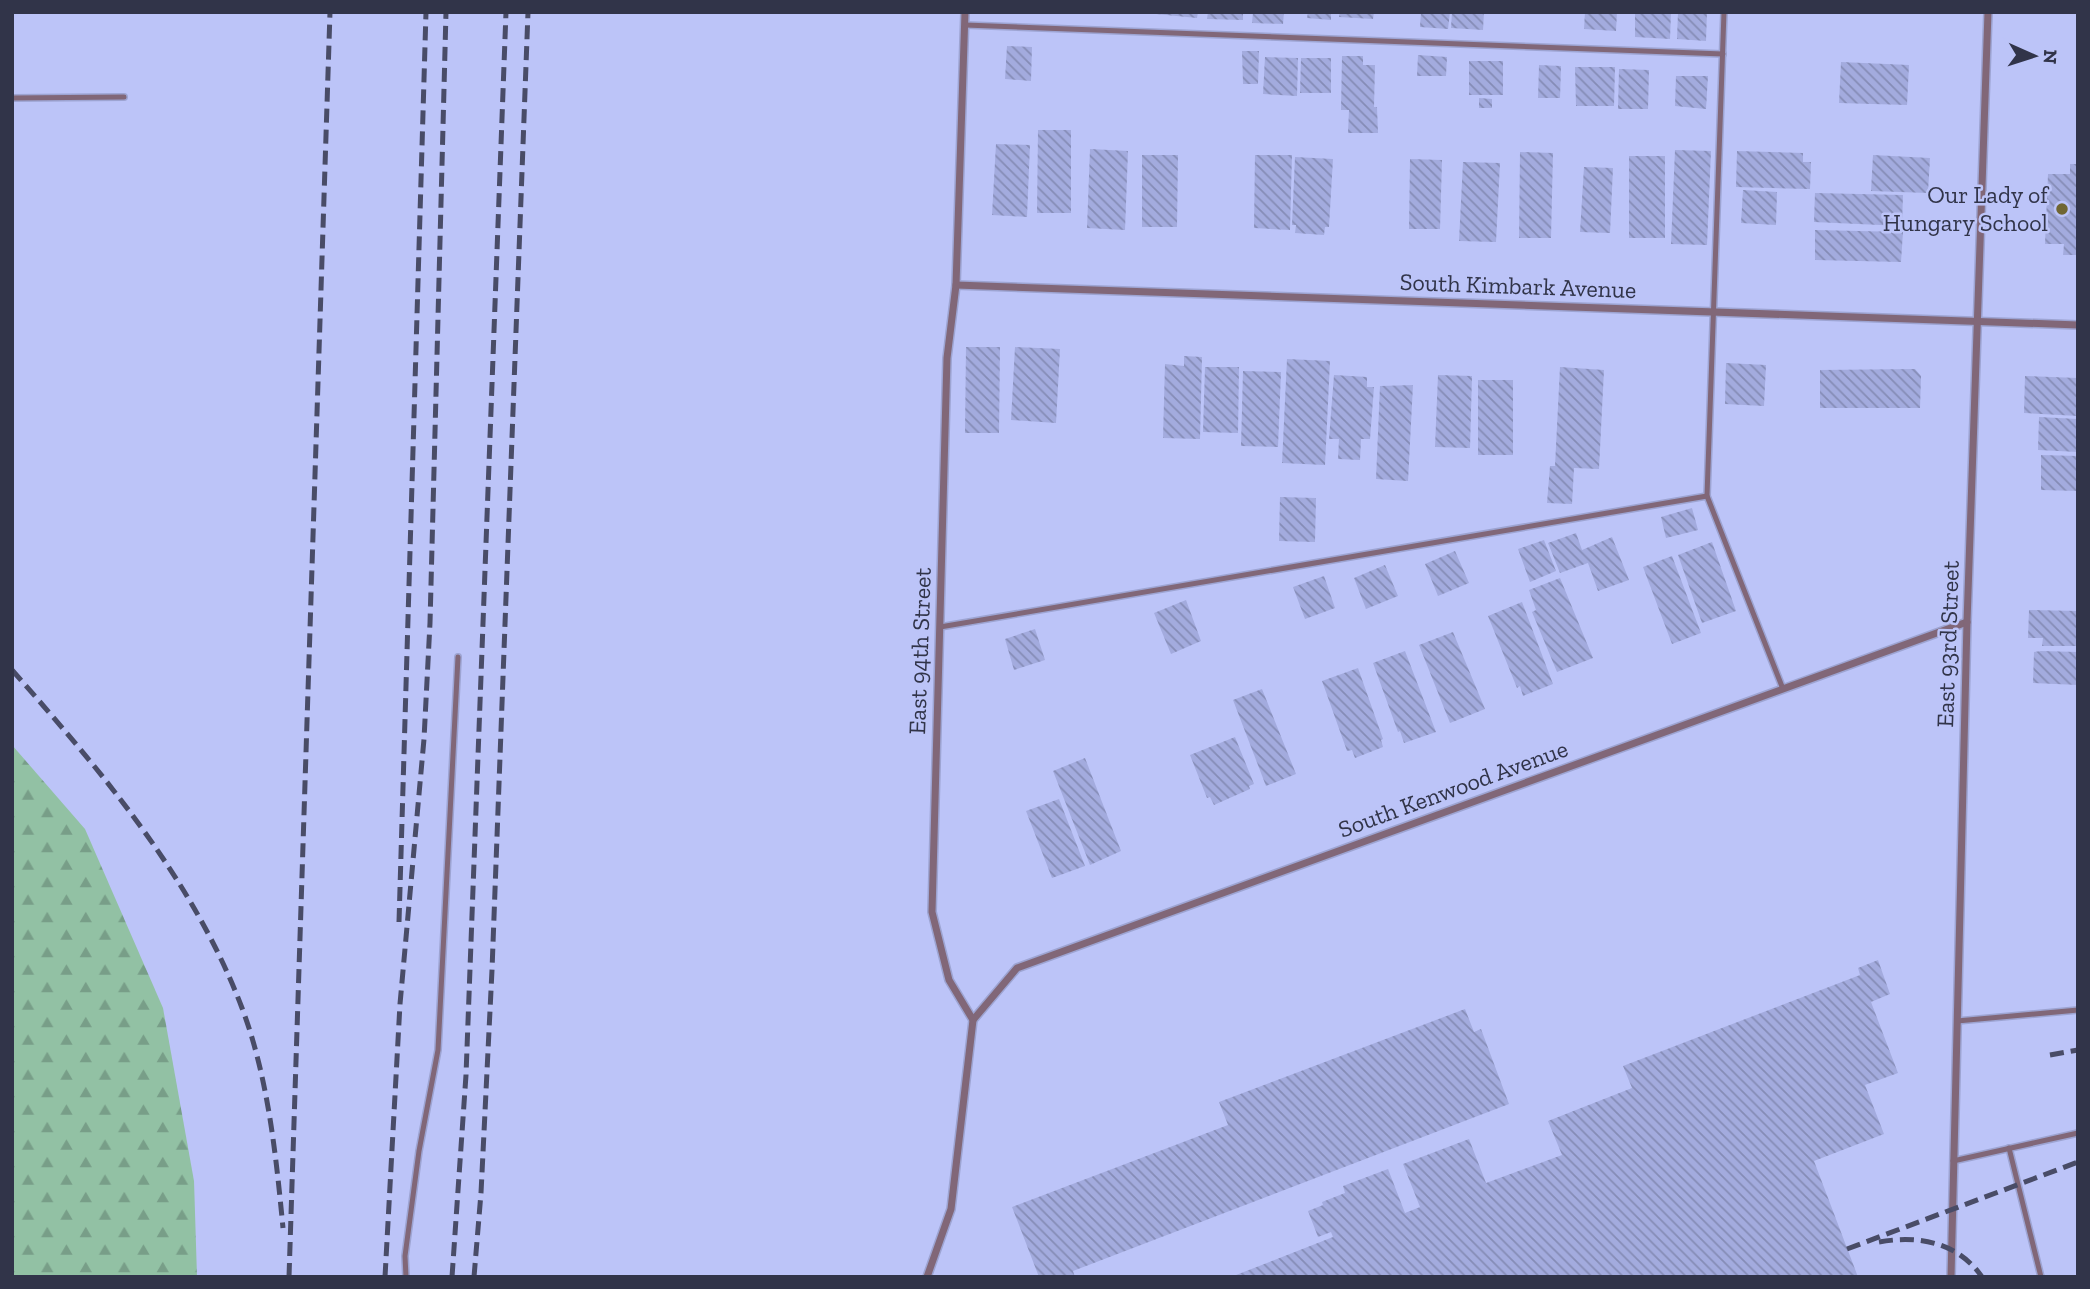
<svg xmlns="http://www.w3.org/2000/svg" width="2090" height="1289" viewBox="0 0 2090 1289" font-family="'Zilla Slab',serif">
	<defs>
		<pattern id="forest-firs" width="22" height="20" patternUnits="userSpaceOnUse" patternTransform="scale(1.75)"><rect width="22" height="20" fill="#92c1a4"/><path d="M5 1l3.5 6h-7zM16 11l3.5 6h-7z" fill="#789e88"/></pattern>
		<pattern id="building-back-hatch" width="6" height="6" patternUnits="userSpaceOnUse" patternTransform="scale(1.75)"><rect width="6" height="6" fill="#a3abde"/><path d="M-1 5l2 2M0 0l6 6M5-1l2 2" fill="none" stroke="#858cb6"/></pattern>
	</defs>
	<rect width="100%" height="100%" fill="#bcc4f8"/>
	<polygon fill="url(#forest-firs)" points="12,745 85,829 163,1008 194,1181 197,1277 12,1277"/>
	<g fill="url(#building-back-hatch)">
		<polygon points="1156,12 1198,12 1197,18 1156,14"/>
		<polygon points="1208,12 1243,12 1243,20 1207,19"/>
		<polygon points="1253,12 1284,12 1283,24 1252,23"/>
		<polygon points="1308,12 1331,12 1331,20 1307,18"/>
		<polygon points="1340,12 1374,12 1373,19 1339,17"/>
		<polygon points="1421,12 1450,12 1448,29 1420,27"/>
		<polygon points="1452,12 1484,12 1483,30 1451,28"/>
		<polygon points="1585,12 1617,12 1616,31 1584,29"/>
		<polygon points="1635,12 1671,12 1670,39 1635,37"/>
		<polygon points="1678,12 1707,12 1706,41 1677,39"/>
		<polygon points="1007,46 1032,47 1031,81 1005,79"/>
		<polygon points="1242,51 1259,51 1258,84 1243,84"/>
		<polygon points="1418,55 1447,57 1446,76 1417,76"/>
		<polygon points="1342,56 1363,56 1363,65 1375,65 1374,107 1377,107 1378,133 1348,133 1349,110 1341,110"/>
		<polygon points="1265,57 1298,58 1297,96 1263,94"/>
		<polygon points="1301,58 1331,58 1331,93 1300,93"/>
		<rect x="1469" y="61" width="34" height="34"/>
		<polygon points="1841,62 1909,65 1907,105 1839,103"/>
		<polygon points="1539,65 1561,66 1560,98 1538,98"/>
		<polygon points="1575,67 1615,67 1614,106 1576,106"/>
		<polygon points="1619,69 1649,70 1648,109 1618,109"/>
		<polygon points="1676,76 1708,76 1706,109 1675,106"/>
		<polygon points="1479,98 1492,99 1492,108 1479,108"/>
		<polygon points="1038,130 1071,130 1071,213 1037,213"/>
		<polygon points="996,144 1030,145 1027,217 992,215"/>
		<polygon points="1090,149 1128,151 1125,230 1087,228"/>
		<polygon points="1675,150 1711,151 1707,245 1671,244"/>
		<polygon points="1737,151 1803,153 1803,162 1811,162 1810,189 1736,187"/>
		<polygon points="1520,152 1553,153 1551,238 1519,238"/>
		<polygon points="1142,155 1178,155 1177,227 1142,227"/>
		<polygon points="1255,155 1292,155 1290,230 1254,228"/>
		<polygon points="1873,155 1930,158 1928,193 1871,191"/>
		<rect x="1629" y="156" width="36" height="82"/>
		<polygon points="1295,157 1333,159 1329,227 1325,227 1324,235 1295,233 1296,225 1292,225"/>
		<polygon points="1410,159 1442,160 1440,229 1409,229"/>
		<polygon points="1463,162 1500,163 1496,242 1459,241"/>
		<polygon points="2070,164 2078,164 2078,255 2063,255 2064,244 2045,244 2048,174 2070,174"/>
		<polygon points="1584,167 1613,168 1610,233 1580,232"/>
		<polygon points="1743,190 1777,192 1776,225 1741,223"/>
		<polygon points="1815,193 1903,195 1902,226 1814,222"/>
		<polygon points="1815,230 1903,232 1901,262 1815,260"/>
		<polygon points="966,347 1000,347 999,433 965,433"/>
		<polygon points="1015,347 1060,349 1056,423 1011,420"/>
		<polygon points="1184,356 1202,357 1200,439 1163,438 1165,364 1184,366"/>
		<polygon points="1287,359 1330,361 1325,465 1282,463"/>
		<polygon points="1726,363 1766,365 1764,406 1725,404"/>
		<polygon points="1205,367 1239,367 1238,433 1203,432"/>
		<polygon points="1560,367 1604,370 1599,469 1574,468 1572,504 1547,503 1550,466 1555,466"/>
		<polygon points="1915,369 1921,376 1920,408 1820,408 1820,370"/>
		<polygon points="1243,371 1281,372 1278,447 1241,446"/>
		<polygon points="1334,375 1367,377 1367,387 1374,387 1370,439 1361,439 1360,460 1338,459 1339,439 1329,439"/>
		<polygon points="1438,375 1472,376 1470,448 1435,447"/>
		<polygon points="2025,376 2078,378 2078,416 2024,413"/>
		<rect x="1478" y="380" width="35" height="75"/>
		<polygon points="1413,385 1408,481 1376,479 1380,386"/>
		<polygon points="2039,417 2078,419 2078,452 2038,450"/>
		<polygon points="2041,455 2078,456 2078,491 2041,490"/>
		<polygon points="1280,497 1316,498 1315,542 1279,541"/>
		<polygon points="1692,508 1698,530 1666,538 1661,517"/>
		<polygon points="1576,533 1582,550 1612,537 1629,580 1598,591 1588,563 1560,573 1548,543"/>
		<polygon points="1544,540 1556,571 1530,582 1518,549"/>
		<polygon points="1712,542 1736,611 1702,623 1678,555"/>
		<polygon points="1455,551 1469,583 1438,596 1425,564"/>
		<polygon points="1672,556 1701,633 1672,644 1643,567"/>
		<polygon points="1385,565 1398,596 1366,609 1354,578"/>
		<polygon points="1324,576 1335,608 1305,619 1293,587"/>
		<polygon points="1560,578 1593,658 1557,672 1532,612 1536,610 1529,590"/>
		<polygon points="1186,600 1201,641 1171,654 1154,613"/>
		<polygon points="1522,602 1553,684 1523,696 1520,686 1517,688 1488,616"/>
		<polygon points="2029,610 2078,611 2078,646 2042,646 2043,638 2028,638"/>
		<polygon points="1035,629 1045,660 1014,670 1005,639"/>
		<polygon points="1453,632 1485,709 1450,723 1419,645"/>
		<polygon points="1405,651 1436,732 1404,743 1400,731 1398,732 1373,663"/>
		<polygon points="2041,651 2078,652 2078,685 2033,683 2034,652"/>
		<polygon points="1358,668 1383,739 1381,740 1383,747 1355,758 1352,750 1347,751 1322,681"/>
		<polygon points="1262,689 1296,774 1266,786 1233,700"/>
		<polygon points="1235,737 1254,784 1249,786 1250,789 1214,805 1210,797 1207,798 1190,755"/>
		<polygon points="1085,758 1121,851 1090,865 1053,771"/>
		<polygon points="1059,799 1085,866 1052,878 1026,811"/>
		<polygon points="1878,960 1890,994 1871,1002 1898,1073 1865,1085 1884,1134 1814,1161 1858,1277 1231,1277 1333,1237 1331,1232 1318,1237 1308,1211 1323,1205 1322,1202 1345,1193 1343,1186 1388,1169 1405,1213 1420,1207 1403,1164 1469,1139 1486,1183 1562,1155 1548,1121 1632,1088 1623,1066 1860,975 1858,968"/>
		<polygon points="1465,1009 1474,1032 1481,1029 1509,1104 1073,1271 1075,1277 1039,1277 1012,1207 1228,1125 1219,1102"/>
	</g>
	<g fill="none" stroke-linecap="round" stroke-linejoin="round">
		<defs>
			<g id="lane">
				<polyline points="1724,12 1707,496 1783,689"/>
				<polyline points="965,25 1723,54"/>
				<polyline points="12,98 124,97"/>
				<polyline points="940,627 1707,496"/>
				<polyline points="1957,1021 2078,1010"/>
				<polyline points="2009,1148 2041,1277"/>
				<polyline points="1953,1161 2078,1133"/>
				<polyline points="406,1277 405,1256 419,1151 438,1050 458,657"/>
			</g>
			<g id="street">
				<polyline points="956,285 2078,325"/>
				<polyline points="973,1020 1017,968 1967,622"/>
				<polyline points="927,1277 951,1209 973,1020 949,980 932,912 947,358 956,285 965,12"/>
				<polyline points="1951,1277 1967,622 1988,12"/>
			</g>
		</defs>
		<use href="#lane" stroke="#9da4d2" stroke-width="8"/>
		<use href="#street" stroke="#9da4d2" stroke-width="10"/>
		<use href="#lane" stroke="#816778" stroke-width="5"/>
		<use href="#street" stroke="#816778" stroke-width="7"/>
		<g stroke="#494c67" stroke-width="5" stroke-dasharray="14 7" stroke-linecap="butt">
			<path d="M12 670C102 772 193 879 242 1008 268 1077 276 1155 283 1228"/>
			<polyline points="399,922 426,12"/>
			<polyline points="2050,1055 2078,1050"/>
			<path d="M1879 1242C1918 1235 1958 1242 1982 1277"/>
			<polyline points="1847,1249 2078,1162"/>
			<polyline points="289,1277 330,12"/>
			<polyline points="385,1277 400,1004 424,739 430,623 446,12"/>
			<polyline points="452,1277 466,1075 506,12"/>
			<polyline points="474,1277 481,1193 492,970 528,12"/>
		</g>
	</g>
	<circle fill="#706633" stroke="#bcc4f8" stroke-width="2.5" cx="2062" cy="209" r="7"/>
	<g text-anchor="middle" stroke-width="5" stroke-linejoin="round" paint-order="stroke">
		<g font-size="24" fill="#313449" stroke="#bcc4f8" text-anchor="end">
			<text x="2048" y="203">Our Lady of<tspan x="2048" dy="28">Hungary School</tspan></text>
		</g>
		<g font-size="24" fill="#313449" stroke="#bcc4f8">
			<text transform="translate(1518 286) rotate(2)" y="8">South Kimbark Avenue</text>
			<text transform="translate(1948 644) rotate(-88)" y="8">East 93rd Street</text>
			<text transform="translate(920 651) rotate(-88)" y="8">East 94th Street</text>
			<text transform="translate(1453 789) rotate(-20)" y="8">South Kenwood Avenue</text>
		</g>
	</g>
	<rect width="2090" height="1289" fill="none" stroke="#313449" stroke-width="28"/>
	<g transform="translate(2034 56) rotate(93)" stroke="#bcc4f8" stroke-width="5" paint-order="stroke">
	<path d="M0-5L12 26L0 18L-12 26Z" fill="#313449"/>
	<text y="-10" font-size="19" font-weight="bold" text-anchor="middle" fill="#313449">N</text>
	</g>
</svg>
